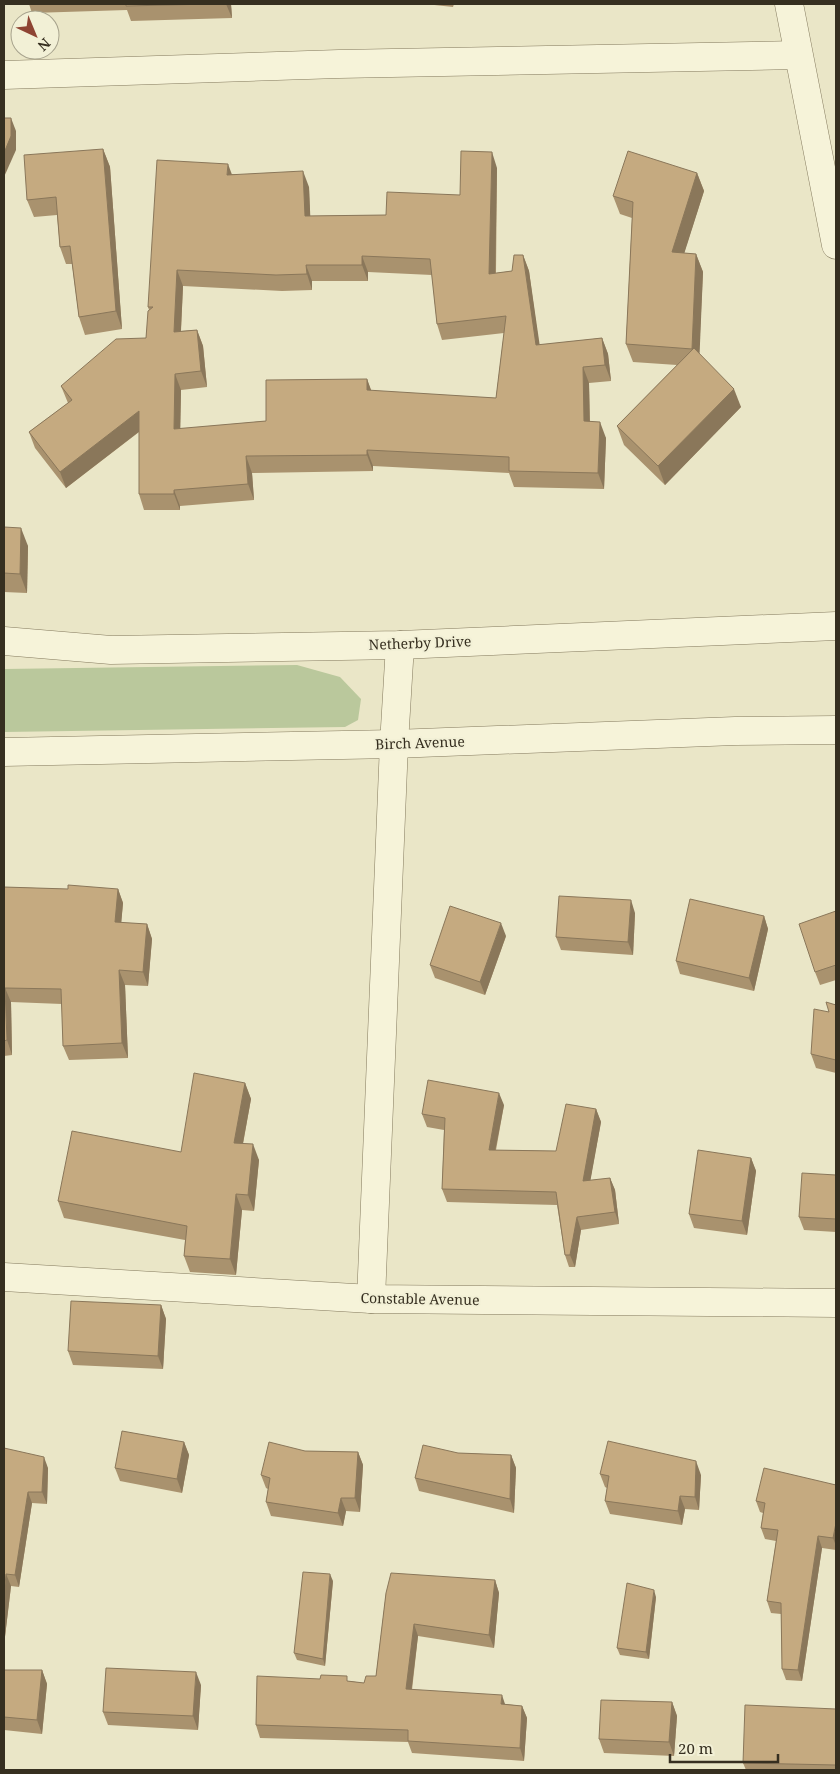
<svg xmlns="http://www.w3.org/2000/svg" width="840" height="1774" viewBox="0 0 840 1774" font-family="'Noto Serif',serif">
	<rect width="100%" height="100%" fill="#eae6c7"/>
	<polygon fill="#bac89c" points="297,665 340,677 361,699 358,720 345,727 4,732 4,669"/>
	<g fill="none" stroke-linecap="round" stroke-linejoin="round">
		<defs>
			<g id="street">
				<polyline points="789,4 836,245"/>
				<polyline points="4,75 339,64 798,55"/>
				<polyline points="4,641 111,650 400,645 836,626"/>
				<polyline points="4,752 394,744 735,731 836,730"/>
				<polyline points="4,1277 371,1299 836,1303"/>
				<polyline points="371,1299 394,744 400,645"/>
			</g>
		</defs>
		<use href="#street" stroke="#847a5e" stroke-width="29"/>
		<use href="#street" stroke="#f6f3d9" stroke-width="28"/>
	</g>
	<g fill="#a9926e" fill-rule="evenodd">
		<polygon points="29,4 231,4 232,18 131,21 127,10 32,13"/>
		<polygon points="425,4 454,4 453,7"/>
		<polygon points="103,149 110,167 122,329 85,335 79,317 72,264 66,264 60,247 57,215 34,217 27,200"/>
		<path d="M497 168 496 273 512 271 523 255 529 271 539 345 602 338 608 354 611 381 589 383 590 421 606 438 604 489 514 487 509 473 373 466V471L252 473 254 500 180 506V510H144L139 494V432L66 488 35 448 29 432 68 403 61 386 146 338 149 310 148 307 232 174 309 187 310 216 386 215 460 195ZM368 272 432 275 437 324 442 340 504 333 496 398 371 391 367 379 266 421 180 429 181 390 207 387 203 346 197 330 181 331 183 286 282 291 312 290V281H368Z"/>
		<polygon points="697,173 704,191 684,253 696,254 703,272 699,354 741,407 665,485 624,445 617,426 677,365 633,362 626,344 632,218 620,214 613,196"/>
		<polygon points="4,527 28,546 27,593 4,592"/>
		<polygon points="4,887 68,889 118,889 123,903 121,923 147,924 152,939 148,986 125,985 128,1058 69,1060 63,1046 62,1004 11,1002 12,1055 4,1056"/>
		<polygon points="836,911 836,980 820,985 815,972"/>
		<polygon points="635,913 633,955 561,950 556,937"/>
		<polygon points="764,916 768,929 754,991 680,974 676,961"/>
		<polygon points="506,936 485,995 435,978 430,965"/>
		<polygon points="836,1005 836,1073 816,1068 811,1054 829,1012"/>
		<polygon points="245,1083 251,1099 243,1144 259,1160 254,1211 242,1210 236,1275 190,1272 184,1256 185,1240 64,1218 58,1201 181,1152"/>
		<polygon points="504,1105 496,1150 556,1151 596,1109 601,1122 590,1181 610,1178 615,1190 619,1224 581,1230 575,1267 569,1267 565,1255 557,1205 447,1202 442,1189 444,1130 427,1127 422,1114"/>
		<polygon points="751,1158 756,1171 747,1235 694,1228 689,1214"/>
		<polygon points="836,1175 836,1232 804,1230 799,1217"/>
		<polygon points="161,1305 166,1319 163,1369 73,1365 68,1351"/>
		<polygon points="184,1442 189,1455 182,1493 120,1481 115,1468"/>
		<polygon points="4,1448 48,1468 47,1504 32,1503 19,1587 11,1586 4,1645"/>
		<polygon points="305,1451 358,1452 363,1465 360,1512 346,1511 343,1526 271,1516 266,1502 268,1489 266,1488 261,1475"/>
		<polygon points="458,1453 511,1455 516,1468 514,1513 419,1491 415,1478"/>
		<polygon points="600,1474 701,1475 699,1510 685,1509 682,1525 610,1514 605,1501 607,1488 605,1487"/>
		<polygon points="836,1485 836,1550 822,1548 802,1681 786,1680 782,1669 781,1614 771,1613 767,1601 776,1541 765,1539 761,1528 763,1513 760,1512 756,1501"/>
		<polygon points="495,1580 499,1593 494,1648 418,1636 412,1690 505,1704 522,1706 527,1718 524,1761 412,1753 408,1742 260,1738 256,1725 349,1681 364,1683 376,1676 386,1593"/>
		<polygon points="333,1581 325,1666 297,1660 294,1653"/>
		<polygon points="656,1597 649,1659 620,1655 617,1648"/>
		<polygon points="4,1670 42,1670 47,1684 42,1734 4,1730"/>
		<polygon points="201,1685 198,1730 108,1725 103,1712"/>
		<polygon points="672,1702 677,1716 674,1756 604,1753 599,1739"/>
		<polygon points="836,1709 836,1770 746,1770 743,1763"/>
	</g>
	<g fill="#8a775a">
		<polygon points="226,4 231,4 232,18"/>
		<polygon points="11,118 16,131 16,150 4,177 4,153"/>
		<polygon points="103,149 110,167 122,329 116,311"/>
		<polygon points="492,152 497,168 495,290 489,274"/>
		<polygon points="228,164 234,180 227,175"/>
		<polygon points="303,171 309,187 311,232 305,216"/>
		<polygon points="697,173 704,191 679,270 672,252"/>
		<polygon points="696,254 703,272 699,367 692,349"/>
		<polygon points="523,255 529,271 542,361 536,345"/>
		<polygon points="362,256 368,272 368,281 362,265"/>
		<polygon points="306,265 312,281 312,290 307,274"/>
		<polygon points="177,270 183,286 180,348 174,332"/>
		<polygon points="197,330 203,346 207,387 201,371"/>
		<polygon points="602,338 608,354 611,381 605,365"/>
		<polygon points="583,367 589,383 590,437 584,421"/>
		<polygon points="175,374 181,390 180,445 174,429"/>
		<polygon points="367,379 373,395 367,390"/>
		<polygon points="734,389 741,407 665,485 658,466"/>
		<polygon points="139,411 145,427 66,488 60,472"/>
		<polygon points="600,422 606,438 604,489 598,473"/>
		<polygon points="367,450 373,466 373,471 367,455"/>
		<polygon points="246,456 252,473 254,500 248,484"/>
		<polygon points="174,490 180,506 180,510 174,494"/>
		<polygon points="21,528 28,546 27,593 20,574"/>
		<polygon points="118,889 123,903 120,937 115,922"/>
		<polygon points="631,900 635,913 633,955 628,942"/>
		<polygon points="764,916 768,929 754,991 749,978"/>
		<polygon points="501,923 506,936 485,995 480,982"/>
		<polygon points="147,924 152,939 148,986 143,972"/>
		<polygon points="119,970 125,985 128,1058 122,1043"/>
		<polygon points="5,988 11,1002 12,1055 7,1040"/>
		<polygon points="245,1083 251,1099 240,1159 234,1143"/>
		<polygon points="499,1093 504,1105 493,1162 489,1150"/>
		<polygon points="596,1109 601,1122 588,1194 583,1181"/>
		<polygon points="253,1144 259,1160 254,1211 248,1195"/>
		<polygon points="751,1158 756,1171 747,1235 742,1221"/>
		<polygon points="610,1178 615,1190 619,1224 615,1212"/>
		<polygon points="236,1194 242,1210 236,1275 230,1259"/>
		<polygon points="577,1217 581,1230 575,1267 570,1255"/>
		<polygon points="161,1305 166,1319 163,1369 158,1356"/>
		<polygon points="184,1442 189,1455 182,1493 177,1479"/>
		<polygon points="358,1452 363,1465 360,1512 355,1498"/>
		<polygon points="511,1455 516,1468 514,1513 510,1499"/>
		<polygon points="44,1457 48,1468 47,1504 42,1492"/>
		<polygon points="696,1461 701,1475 699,1510 695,1497"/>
		<polygon points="28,1492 32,1503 19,1587 15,1575"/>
		<polygon points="680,1496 685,1509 682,1525 678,1511"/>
		<polygon points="341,1498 346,1511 343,1526 338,1513"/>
		<polygon points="836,1523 836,1546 833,1538"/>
		<polygon points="818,1536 822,1548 802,1681 798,1670"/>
		<polygon points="6,1574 11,1586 4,1645 4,1597"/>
		<polygon points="330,1574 333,1581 325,1666 323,1659"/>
		<polygon points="495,1580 499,1593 494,1648 489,1635"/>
		<polygon points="654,1590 656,1597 649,1659 646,1652"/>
		<polygon points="414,1624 418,1636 410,1702 406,1689"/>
		<polygon points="42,1670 47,1684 42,1734 37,1720"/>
		<polygon points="196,1672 201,1685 198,1730 193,1716"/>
		<polygon points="502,1695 506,1707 501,1704"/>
		<polygon points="672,1702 677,1716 674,1756 669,1742"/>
		<polygon points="522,1706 527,1718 524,1761 520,1748"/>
	</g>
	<g fill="#c5aa80" stroke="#8a775a" fill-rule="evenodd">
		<polygon points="126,4 210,4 126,6"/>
		<polygon points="4,118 11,118 11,136 4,153"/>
		<polygon points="103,149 116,311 79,317 70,246 60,247 56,197 27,200 24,155"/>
		<path d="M461 151 492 152 489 274 512 271 514 255H523L536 345 602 338 605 365 583 367 584 421 600 422 598 473 509 471V457L367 450V455L246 456 248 484 174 490V494H139V411L60 472 29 432 72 400 61 386 116 339 146 338 148 311 153 307H148L157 160 228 164 227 175 303 171 305 216 386 215 387 192 460 195ZM362 256 430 259 437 324 506 316 496 398 367 390V379L266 380V421L174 429 175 374 201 371 197 330 174 332 177 270 276 275 307 274 306 265H362Z"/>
		<polygon points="628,151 697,173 672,252 696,254 692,349 626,344 633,202 613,196"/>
		<polygon points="694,348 734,389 658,466 617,426"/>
		<polygon points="4,527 21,528 20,574 4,573"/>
		<polygon points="68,885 118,889 115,922 147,924 143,972 119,970 122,1043 63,1046 61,989 5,988 7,1040 4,1041 4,887 68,889"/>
		<polygon points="559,896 631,900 628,942 556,937"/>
		<polygon points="690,899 764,916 749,978 676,961"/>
		<polygon points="450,906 501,923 480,982 430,965"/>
		<polygon points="836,911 836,965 815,972 799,924"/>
		<polygon points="826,1002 836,1005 836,1060 811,1054 814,1009 829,1012"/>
		<polygon points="194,1073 245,1083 234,1143 253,1144 248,1195 236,1194 230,1259 184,1256 187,1226 58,1201 72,1131 181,1152"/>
		<polygon points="428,1080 499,1093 489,1150 556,1151 566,1104 596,1109 583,1181 610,1178 615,1212 577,1217 570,1255 565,1255 556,1192 442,1189 445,1118 422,1114"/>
		<polygon points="698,1150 751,1158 742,1221 689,1214"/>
		<polygon points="802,1173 836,1175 836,1219 799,1217"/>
		<polygon points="71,1301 161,1305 158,1356 68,1351"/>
		<polygon points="122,1431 184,1442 177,1479 115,1468"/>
		<polygon points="608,1441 696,1461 695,1497 680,1496 678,1511 605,1501 609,1476 600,1474"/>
		<polygon points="269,1442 305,1451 358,1452 355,1498 341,1498 338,1513 266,1502 270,1478 261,1475"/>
		<polygon points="423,1445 458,1453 511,1455 510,1499 415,1478"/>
		<polygon points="4,1448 44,1457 42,1492 28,1492 15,1575 6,1574 4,1597"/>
		<polygon points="764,1468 836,1485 836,1523 833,1538 818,1536 798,1670 782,1669 781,1603 767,1601 778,1530 761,1528 765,1503 756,1501"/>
		<polygon points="303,1572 330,1574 323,1659 294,1653"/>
		<polygon points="391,1573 495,1580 489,1635 414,1624 406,1689 502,1695 501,1704 522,1706 520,1748 408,1741 408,1730 256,1725 257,1676 320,1679 321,1675 347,1676 347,1681 364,1683 366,1676 376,1676 386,1593"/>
		<polygon points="627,1583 654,1590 646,1652 617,1648"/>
		<polygon points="106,1668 196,1672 193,1716 103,1712"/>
		<polygon points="4,1670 42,1670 37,1720 4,1717"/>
		<polygon points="601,1700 672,1702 669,1742 599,1739"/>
		<polygon points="745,1705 836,1709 836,1765 743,1763"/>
	</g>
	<g text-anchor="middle" stroke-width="4" stroke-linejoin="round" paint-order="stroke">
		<g font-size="14" fill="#362f20" stroke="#f2f0d6">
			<text transform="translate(420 643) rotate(-2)" y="5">Netherby Drive</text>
			<text transform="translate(420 743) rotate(-2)" y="5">Birch Avenue</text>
			<text transform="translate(420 1299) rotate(1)" y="5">Constable Avenue</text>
		</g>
	</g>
	<rect width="840" height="1774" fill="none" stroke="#362f20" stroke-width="10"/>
	<g transform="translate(35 35) rotate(136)"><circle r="24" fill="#f2f0d6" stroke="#a7a38d"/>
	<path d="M0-4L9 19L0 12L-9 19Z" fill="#8e4433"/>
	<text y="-8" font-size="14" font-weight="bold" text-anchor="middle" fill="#362f20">N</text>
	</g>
	<path d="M670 1754v8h108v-8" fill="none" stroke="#362f20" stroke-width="2.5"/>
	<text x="678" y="1754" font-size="15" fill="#362f20" stroke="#f2f0d6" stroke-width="4" paint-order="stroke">20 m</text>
</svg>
